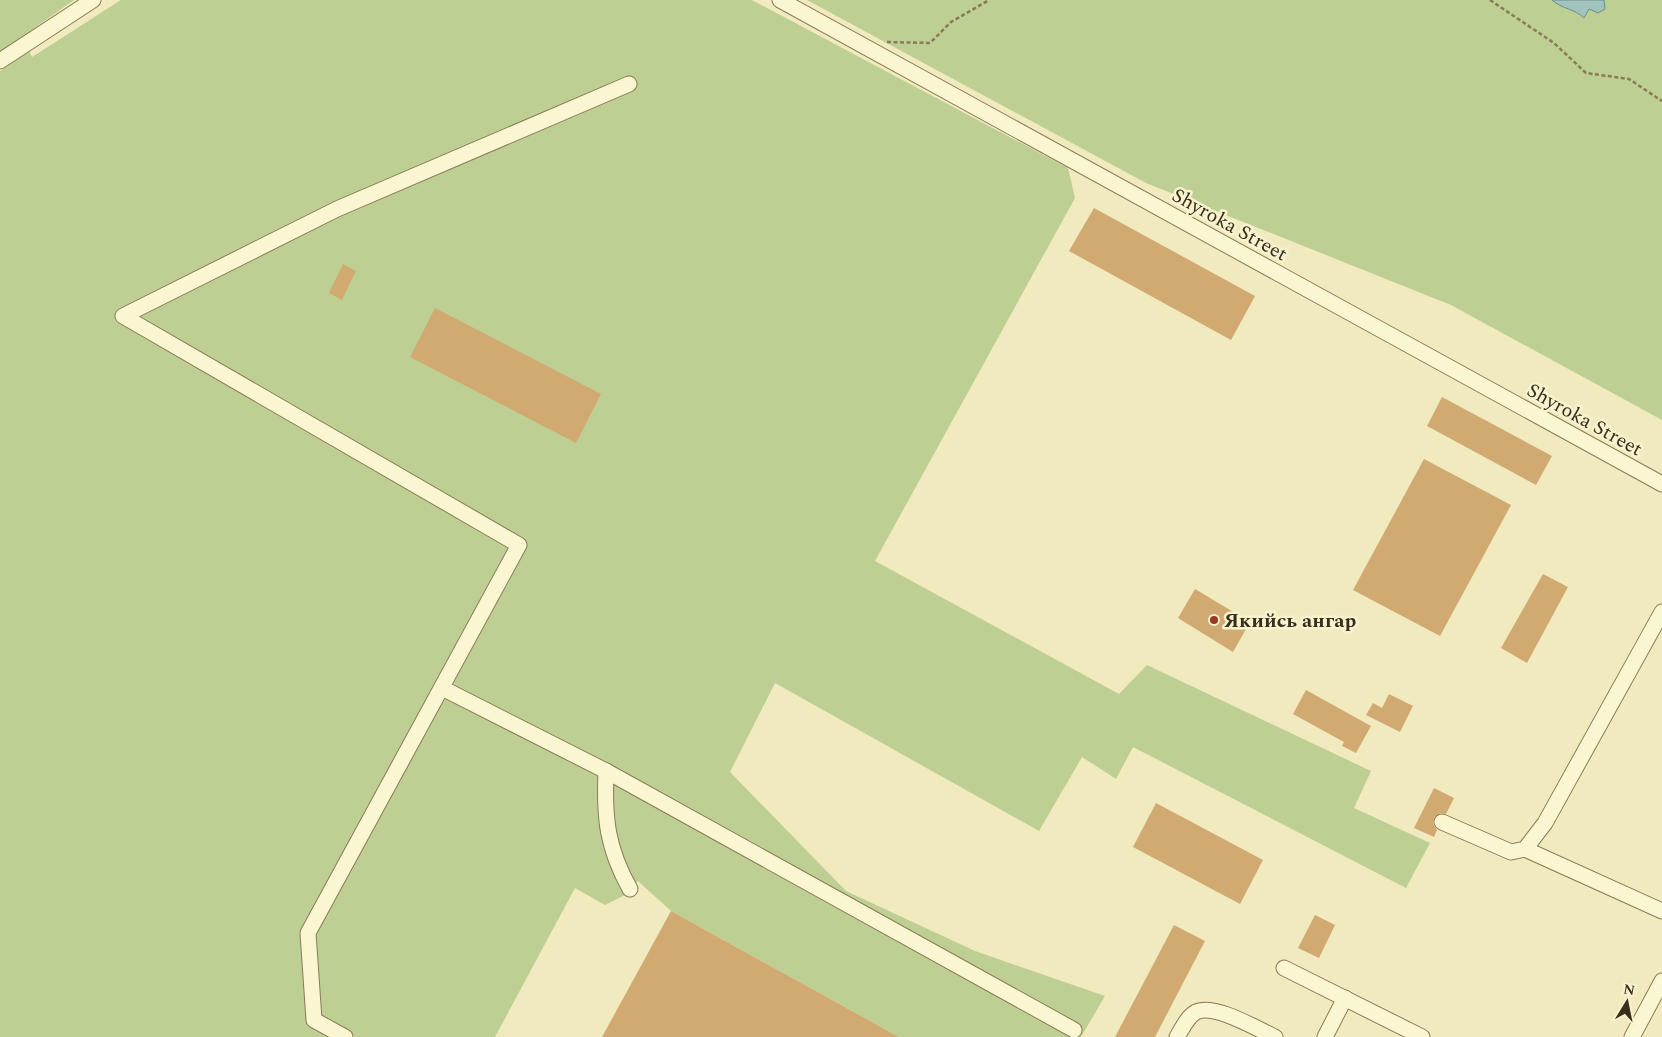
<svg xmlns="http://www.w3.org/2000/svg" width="1662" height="1037" viewBox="0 0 1662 1037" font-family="Spectral,serif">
	<rect width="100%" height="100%" fill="#f0eabe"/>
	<g fill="#bdcf92">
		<polygon points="0,0 74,0 0,52"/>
		<polygon points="121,0 752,0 1068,168 1075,198 875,561 1119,694 1147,665 1371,771 1354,808 1430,843 1406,888 1133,747 1116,779 1082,757 1039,831 775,683 730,772 846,891 975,951 1105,996 1081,1037 899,1037 671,911 638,881 627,894 605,905 575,888 495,1037 0,1037 0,71 29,51 32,57"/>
		<polygon points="807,0 1662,0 1662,420 1451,305 1146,183"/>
	</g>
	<path fill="#a2c2be" stroke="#69908d" d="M1552 0H1604L1605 9 1598 13 1589 9 1584 18C1575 9 1562 9 1552 0Z"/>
	<g fill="#d1aa72">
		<polygon points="1094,208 1255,296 1231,340 1069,251"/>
		<polygon points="343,264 356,271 342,300 329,293"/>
		<polygon points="435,308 601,394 576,443 410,357"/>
		<polygon points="1442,397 1552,456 1536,485 1427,426"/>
		<polygon points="1424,459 1511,505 1440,636 1353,590"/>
		<polygon points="1543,574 1568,587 1527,663 1501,648"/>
		<polygon points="1195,589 1250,622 1233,652 1178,618"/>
		<polygon points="1306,690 1371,726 1356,753 1342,746 1344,742 1293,714"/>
		<polygon points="1389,694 1413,706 1400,732 1366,715 1373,703 1382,708"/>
		<polygon points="1434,788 1454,798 1446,814 1440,813 1434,818 1433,824 1437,830 1434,837 1414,828"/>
		<polygon points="1156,803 1263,860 1240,904 1133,847"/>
		<polygon points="671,911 899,1037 602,1037"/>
		<polygon points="1315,915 1335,925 1319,958 1298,948"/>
		<polygon points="1174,925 1205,941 1155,1037 1115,1037"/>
	</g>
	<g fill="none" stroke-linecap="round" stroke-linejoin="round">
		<defs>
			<g id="minor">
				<polyline points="780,0 1662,484"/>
				<polyline points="0,61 93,0"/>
				<polyline points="442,688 606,771 1074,1030"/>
				<path d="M606 771C604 818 607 848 630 889"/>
				<polyline points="1442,822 1511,852 1525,849 1545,823 1662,612"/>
				<polyline points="1525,849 1662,911"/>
				<polyline points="1284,968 1422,1037"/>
				<polyline points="345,1037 314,1020 308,933 519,545 123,316 337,209 629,84"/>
				<path d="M1177 1037C1182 1029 1187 1017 1196 1012 1214 1003 1257 1029 1275 1037"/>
				<polyline points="1325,1037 1345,998"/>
				<polyline points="1632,1037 1662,981"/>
			</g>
		</defs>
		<use href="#minor" stroke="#8a7b56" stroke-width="17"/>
		<g stroke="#8a7b56" stroke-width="2.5" stroke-dasharray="4 2.5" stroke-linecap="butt">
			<polyline points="1490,0 1554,43 1586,73 1629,79 1662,101"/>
			<polyline points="887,42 930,43 951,22 989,0"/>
		</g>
		<use href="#minor" stroke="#fbf6d2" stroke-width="15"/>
	</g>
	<circle fill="#9c3723" stroke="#f7f3ce" stroke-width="2" cx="1214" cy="620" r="5"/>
	<g text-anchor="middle" stroke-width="5" stroke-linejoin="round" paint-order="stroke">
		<g font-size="20" fill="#382e1b" stroke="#f7f3ce">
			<text transform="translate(1230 224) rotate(29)" y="7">Shyroka Street</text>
			<text transform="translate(1585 419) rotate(29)" y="7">Shyroka Street</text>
		</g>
		<g font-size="20" font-weight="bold" fill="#382e1b" stroke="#f7f3ce" text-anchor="start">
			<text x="1224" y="627">Якийсь ангар</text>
		</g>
	</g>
	<g transform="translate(1627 1002) rotate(10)" stroke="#f7f3ce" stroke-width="4" paint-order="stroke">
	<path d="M0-4L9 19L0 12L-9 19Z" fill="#382e1b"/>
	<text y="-8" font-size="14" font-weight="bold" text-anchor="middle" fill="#382e1b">N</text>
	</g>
</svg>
